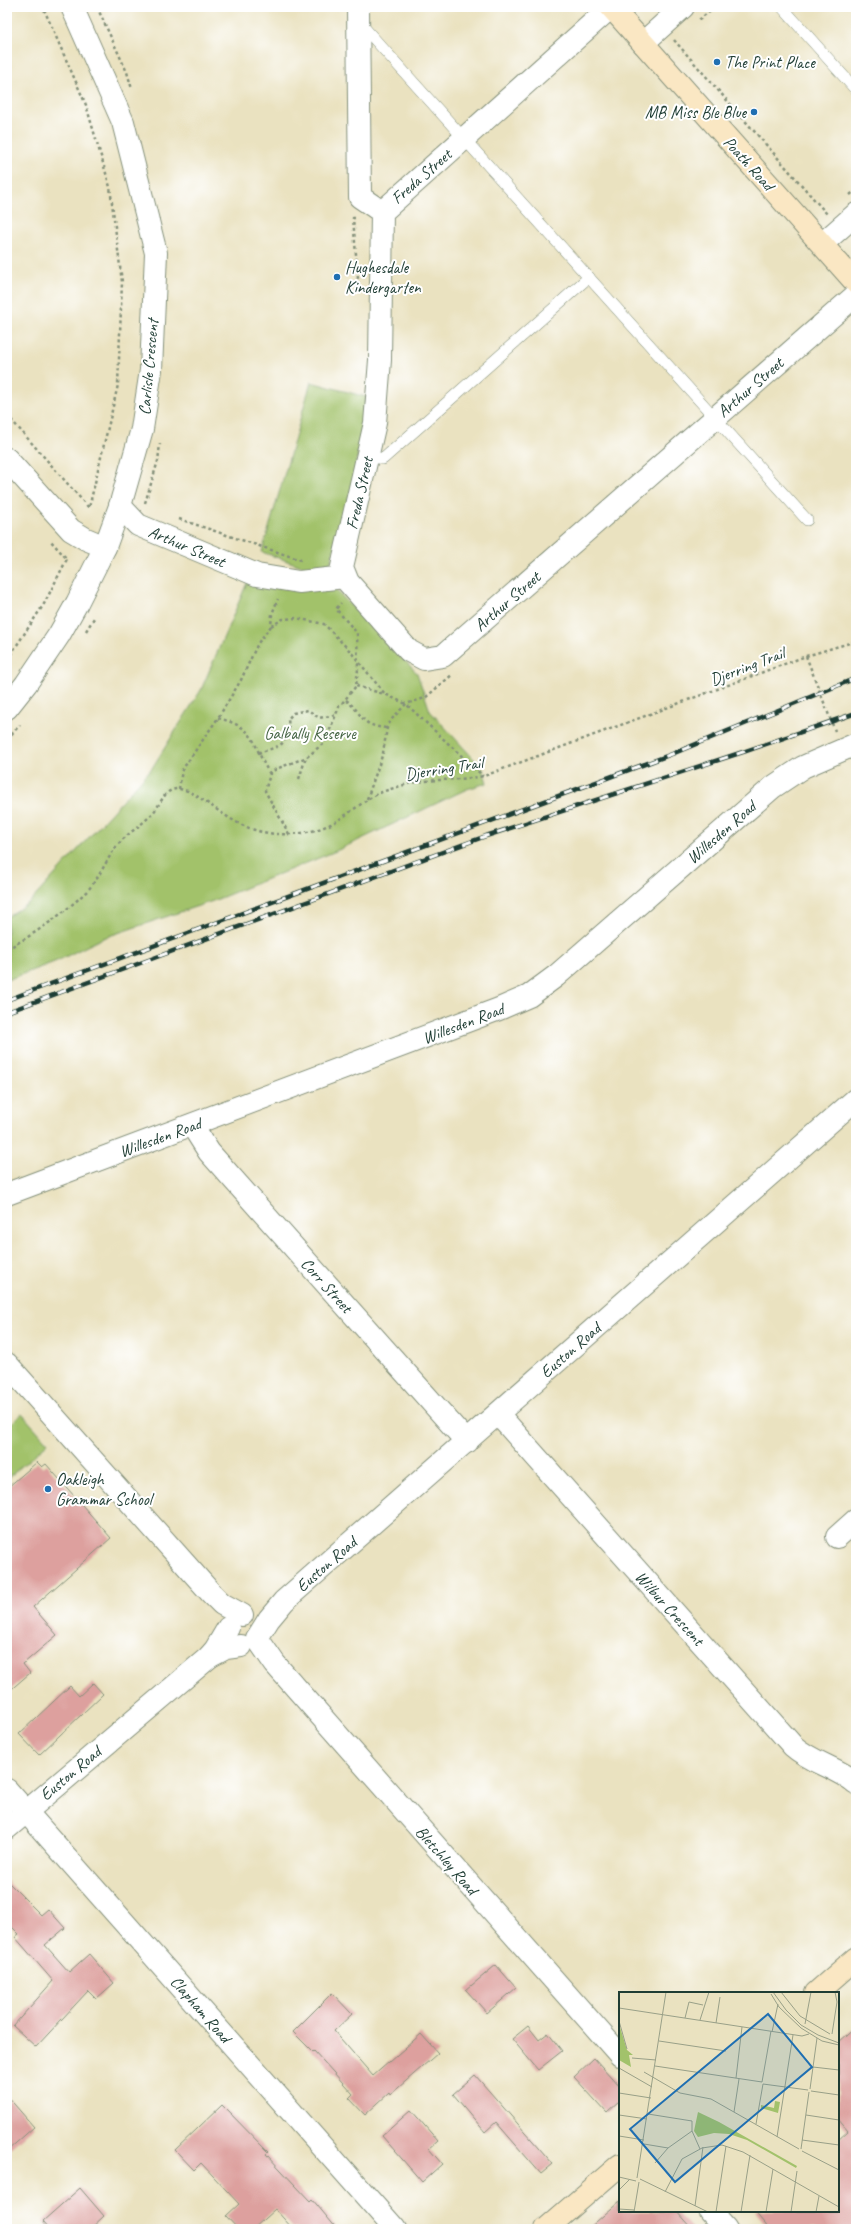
<svg xmlns="http://www.w3.org/2000/svg" width="863" height="2236" viewBox="0 0 863 2236" font-family="Caveat,sans-serif">
	<rect width="100%" height="100%" fill="#fff"/>
	<filter id="ink" filterUnits="userSpaceOnUse"><feTurbulence type="fractalNoise" baseFrequency=".025" numOctaves="2"/><feDisplacementMap in="SourceGraphic" scale="8" xChannelSelector="R" yChannelSelector="G"/><feConvolveMatrix kernelMatrix="1 2 1 2 8 2 1 2 1" color-interpolation-filters="sRGB"/></filter>
	<filter id="wash" filterUnits="userSpaceOnUse"><feTurbulence type="fractalNoise" baseFrequency=".012" numOctaves="4" result="noise"/><feDisplacementMap in="SourceGraphic" scale="16" xChannelSelector="R" yChannelSelector="G"/><feGaussianBlur stdDeviation="0.9" result="paint"/><feColorMatrix in="noise" values="0 0 0 0 0 0 0 0 0 0 0 0 0 0 0 0 0 1.4 0 .05"/><feComposite in="paint" operator="in"/></filter>
	<g filter="url(#wash)">
		<rect width="100%" height="100%" fill="#eae2c0"/>
		<g fill="#a2c26b" stroke="#608050">
			<polygon points="311,382 366,397 354,480 327,575 262,552"/>
			<polygon points="247,583 334,588 417,673 430,711 483,769 487,783 467,789 336,851 213,901 103,938 57,961 7,980 7,917 30,902 152,768 201,690"/>
			<polygon points="22,1414 48,1443 7,1479 7,1427"/>
		</g>
		<g id="blocks">
			<g fill="#dda09e">
				<polygon points="37,1462 42,1467 46,1464 111,1538 33,1607 57,1635 23,1664 30,1673 7,1693 7,1488"/>
				<polygon points="93,1683 103,1694 39,1755 19,1734 70,1686 79,1696"/>
				<polygon points="7,1881 41,1915 48,1909 65,1928 45,1945 69,1972 89,1954 114,1983 96,1999 88,1991 36,2047 13,2026 53,1981 15,1937 19,1934 7,1922"/>
				<polygon points="496,1965 516,1988 487,2013 466,1990"/>
				<polygon points="332,1993 352,2014 334,2031 373,2076 421,2034 438,2053 390,2095 389,2093 365,2115 349,2098 353,2094 314,2051 313,2052 293,2032"/>
				<polygon points="528,2026 539,2040 548,2033 562,2051 538,2070 512,2039"/>
				<polygon points="856,2026 856,2225 851,2229 769,2229 754,2211 838,2211 838,2140 848,2131 838,2119 838,2042"/>
				<polygon points="594,2058 620,2087 620,2101 607,2113 574,2077"/>
				<polygon points="475,2075 553,2164 541,2174 496,2122 485,2132 453,2094"/>
				<polygon points="7,2096 34,2127 7,2151"/>
				<polygon points="222,2105 268,2152 266,2154 310,2201 312,2199 337,2229 293,2229 275,2209 253,2229 238,2229 226,2216 239,2204 201,2163 194,2170 175,2150"/>
				<polygon points="411,2110 438,2141 429,2149 442,2164 422,2182 382,2136"/>
				<polygon points="80,2188 104,2216 90,2229 50,2229 43,2221"/>
				<polygon points="620,2201 620,2211 676,2211 692,2229 588,2229"/>
			</g>
		</g>
	</g>
	<g filter="url(#ink)">
		<use href="#blocks" fill-opacity="0" stroke="#84907a" stroke-width="1"/>
		<g fill="none" stroke-linecap="round" stroke-linejoin="round">
			<defs>
				<g id="lane">
					<polyline points="782,7 856,90"/>
					<polyline points="360,23 807,520"/>
					<polyline points="369,456 383,459 589,277"/>
				</g>
				<g id="street">
					<polyline points="358,7 360,197 382,212"/>
					<polyline points="611,7 382,212 380,360 375,423 342,567 348,582 409,651 424,659 443,656 856,295"/>
					<polyline points="643,43 683,7"/>
					<polyline points="822,244 856,214"/>
					<polyline points="7,459 71,530 86,539 105,547"/>
					<polyline points="120,506 138,525 257,575 299,582 345,577"/>
					<polyline points="7,708 26,684 59,635 77,603 105,547 120,506 142,429 151,370 156,253 123,122 72,7"/>
					<polyline points="192,1125 209,1152 467,1442"/>
					<polyline points="7,1194 499,1009 529,996 556,976 773,787 803,767 856,744"/>
					<polyline points="7,1364 211,1593 222,1604 242,1615"/>
					<path d="M498 1414 793 1746C812 1763 837 1767 856 1783"/>
					<polyline points="837,1537 856,1520"/>
					<polyline points="259,1635 269,1619 284,1601 856,1099"/>
					<polyline points="257,1638 275,1664 620,2055"/>
					<polyline points="209,1657 226,1648 241,1646"/>
					<polyline points="7,1790 395,2229"/>
					<polyline points="7,1828 208,1658 215,1650 228,1628"/>
					<polyline points="710,2211 726,2229"/>
				</g>
				<g id="secondary">
					<polyline points="611,7 856,283"/>
					<polyline points="816,1993 856,1958"/>
					<polyline points="546,2229 620,2165"/>
				</g>
			</defs>
			<use href="#lane" stroke="#84907a" stroke-width="12"/>
			<use href="#street" stroke="#84907a" stroke-width="24"/>
			<use href="#secondary" stroke="#84907a" stroke-width="24"/>
			<g stroke="#84907a" stroke-width="2.5" stroke-dasharray="3 3" stroke-linecap="butt">
				<polyline points="97,7 127,72 132,89"/>
				<polyline points="699,20 714,7"/>
				<polyline points="674,40 827,214"/>
				<polyline points="850,195 856,190"/>
				<polyline points="355,218 353,218 359,291"/>
				<polyline points="7,415 89,508 118,385 122,282 110,187 86,105 43,7"/>
				<polyline points="145,503 158,461 160,444"/>
				<polyline points="179,519 301,560"/>
				<polyline points="271,626 283,619 296,618 324,624 350,651 385,694 406,704 483,776"/>
				<polyline points="86,631 94,618"/>
				<polyline points="806,656 835,731"/>
				<polyline points="7,660 44,604 67,559 50,540"/>
				<polyline points="356,686 384,694"/>
				<path d="M346 700C365 715 359 726 387 728"/>
				<path d="M218 718C260 729 250 743 270 774"/>
				<polyline points="7,739 20,725"/>
				<path d="M258 753C280 746 291 745 288 719L293 713 308 710 319 718 335 715"/>
				<polyline points="299,779 306,757"/>
				<polyline points="179,789 182,770 218,718 241,680 258,643 271,626 272,614 278,599"/>
				<polyline points="367,799 383,753 387,728 391,720 406,704 425,698 453,674"/>
				<polyline points="289,834 265,791 270,774 276,769 307,757 325,742 339,707 356,686 358,669 357,633 336,609 341,603"/>
				<path d="M7 949C35 934 63 914 86 892 99 879 105 862 116 847 126 834 141 826 152 814 164 801 164 783 188 791 207 801 223 816 242 825 269 838 304 837 331 824 349 815 363 800 382 792 396 787 412 782 426 781 446 779 464 780 484 776L806 656 856 641"/>
			</g>
			<use href="#lane" stroke="#fff" stroke-width="11"/>
			<use href="#street" stroke="#fff" stroke-width="22"/>
			<use href="#secondary" stroke="#fae7c3" stroke-width="22"/>
			<defs>
				<g id="rail">
					<polyline points="7,1000 672,754 856,678"/>
					<polyline points="7,1012 486,836 746,751 856,713"/>
				</g>
			</defs>
			<use href="#rail" stroke="#1f3d34" stroke-width="4.5"/>
			<use href="#rail" stroke="#fff" stroke-width="3" stroke-dasharray="9" stroke-linecap="butt"/>
		</g>
	</g>
	<g fill="#1f6fb2" stroke="#fff" stroke-width="1.5">
		<circle cx="717" cy="62" r="4"/>
		<circle cx="754" cy="112" r="4"/>
		<circle cx="337" cy="277" r="4"/>
		<circle cx="48" cy="1489" r="4"/>
	</g>
	<g text-anchor="middle" stroke-width="4" stroke-linejoin="round" paint-order="stroke">
		<g font-size="17" fill="#1f3d34" stroke="#fff" text-anchor="start">
			<text x="725" y="68">The Print Place</text>
			<text x="746" y="118" text-anchor="end">MB Miss Ble Blue</text>
			<text x="345" y="273">Hughesdale<tspan x="345" dy="20">Kindergarten</tspan></text>
			<text x="56" y="1485">Oakleigh<tspan x="56" dy="20">Grammar School</tspan></text>
		</g>
		<g font-size="17" fill="#1f3d34" stroke="#fff">
			<text transform="translate(749 163) rotate(48)" y="6">Poath Road</text>
			<text transform="translate(421 176) rotate(-41)" y="6">Freda Street</text>
			<text transform="translate(148 367) rotate(-85)" y="6">Carlisle Crescent</text>
			<text transform="translate(750 387) rotate(-41)" y="6">Arthur Street</text>
			<text transform="translate(359 493) rotate(-77)" y="6">Freda Street</text>
			<text transform="translate(187 546) rotate(23)" y="6">Arthur Street</text>
			<text transform="translate(507 601) rotate(-41)" y="6">Arthur Street</text>
			<text transform="translate(747 666) rotate(-21)" y="6">Djerring Trail</text>
			<text transform="translate(444 768) rotate(-9)" y="6">Djerring Trail</text>
			<text transform="translate(721 832) rotate(-41)" y="6">Willesden Road</text>
			<text transform="translate(463 1023) rotate(-21)" y="6">Willesden Road</text>
			<text transform="translate(160 1137) rotate(-20)" y="6">Willesden Road</text>
			<text transform="translate(327 1285) rotate(48)" y="6">Corr Street</text>
			<text transform="translate(570 1350) rotate(-41)" y="6">Euston Road</text>
			<text transform="translate(326 1564) rotate(-41)" y="6">Euston Road</text>
			<text transform="translate(670 1608) rotate(48)" y="6">Wilbur Crescent</text>
			<text transform="translate(70 1773) rotate(-40)" y="6">Euston Road</text>
			<text transform="translate(447 1860) rotate(49)" y="6">Bletchley Road</text>
			<text transform="translate(201 2009) rotate(49)" y="6">Clapham Road</text>
		</g>
		<g font-size="17" fill="#466544" stroke="#fff">
			<text x="310" y="739">Galbally Reserve</text>
		</g>
	</g>
	<g transform="translate(619 1992)">
		<rect width="220" height="220" fill="#eae2c0"/>
		<path d="M0 32 8 58 14 63H10L12 75 0 68ZM156 109 161 110 159 121 142 116V113L155 116ZM79 120 100 130 178 174 177 176 128 148 110 142 95 141 79 145 75 139Z" fill="#a2c26b"/>
		<path fill="none" stroke="#99a088" stroke-width="1" d="M154 0 167 18 182 33 199 43 220 51M162 0 181 24 211 42M152 2 160 15 182 36 203 49 220 53M0 16 183 44 190 42M66 26 70 10 84 13M81 28 90 0M0 29 8 57M97 31 101 5M186 32 192 0M153 40 159 12M213 42 218 10 216 0M40 49 107 59M13 66 37 68M36 74 143 90M194 75 220 78M0 76 33 95M25 80 61 101 92 107 180 157M117 86 123 35M143 90 152 39M144 92 189 98M191 97 198 46M192 99 220 103M0 101 32 106M115 120 120 87M29 122 73 129V139M0 123 28 127M187 123 220 128M137 132 144 92M73 139 81 157M0 144 25 148M158 145 174 43M183 148 220 153M25 152 49 156 73 139M182 157 190 100M183 159 220 178M36 171 49 156M0 185 17 189M18 186 47 0M21 187 89 220M0 198 11 187M46 200 63 167 83 156 103 153 124 160 220 215M76 214 84 155M0 217 15 218M15 220 20 190M97 220 107 154M122 220 131 163M147 220 154 177M172 220 178 179M197 220 200 204"/>
		<path fill="#1f6fb2" fill-opacity="0.15" stroke="#1f6fb2" stroke-width="2" d="M149 22 193 75 56 190 11 137Z"/>
		<rect width="220" height="220" fill="none" stroke="#1f3d34" stroke-width="2"/>
	</g>
	<rect width="863" height="2236" fill="none" stroke="#fff" stroke-width="24"/>
</svg>
